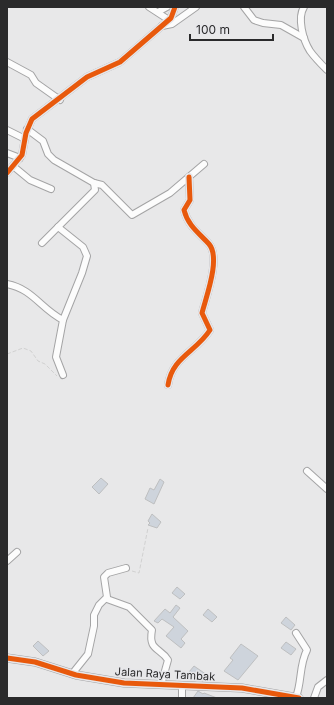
<svg xmlns="http://www.w3.org/2000/svg" width="334" height="705" viewBox="0 0 334 705" font-family="Inter,sans-serif">
	<rect width="100%" height="100%" fill="#e8e8e9"/>
	<g fill="#ced4dc" stroke="#bebfc0">
		<polygon points="101,478 108,484 99,494 92,487"/>
		<polygon points="160,479 164,482 154,504 145,499 150,488 154,490"/>
		<polygon points="152,514 161,522 157,528 148,525 150,523 148,521"/>
		<polygon points="177,587 185,594 180,599 172,593"/>
		<polygon points="176,605 180,608 173,617 188,631 181,639 185,643 181,648 166,636 174,627 162,619 158,623 154,621 165,609 170,613"/>
		<polygon points="208,609 217,617 212,622 203,615"/>
		<polygon points="286,617 295,625 291,630 281,623"/>
		<polygon points="38,641 49,651 43,656 33,646"/>
		<polygon points="286,642 296,649 291,655 281,648"/>
		<polygon points="241,644 258,656 238,680 224,671 233,660 230,658"/>
		<polygon points="194,666 210,677 206,681 199,681 189,672"/>
		<polygon points="198,691 203,694 204,693 217,698 193,698"/>
	</g>
	<g fill="none" stroke-linecap="round" stroke-linejoin="round">
		<defs>
			<g id="minor">
				<polyline points="149,7 169,20"/>
				<polyline points="244,7 254,20 263,23 281,25 304,38"/>
				<path d="M304 7C297 18 303 40 310 51 315 58 321 64 327 70"/>
				<polyline points="158,12 167,7"/>
				<polyline points="162,26 172,24 196,7"/>
				<polyline points="7,62 31,75 36,83 60,100"/>
				<polyline points="27,129 43,141 48,154 54,160 94,183 102,185 132,215 170,193 204,164"/>
				<polyline points="7,130 25,139"/>
				<polyline points="7,153 20,158"/>
				<polyline points="13,166 30,180 51,189"/>
				<polyline points="7,173 22,155 26,133 32,119 87,77 120,62 171,18 175,7"/>
				<polyline points="58,227 83,247 87,256 82,273 63,320"/>
				<polyline points="42,243 95,190 94,183"/>
				<path d="M7 284C33 289 41 309 63 320L56 357 63 375"/>
				<path d="M168 385C172 357 196 352 210 330L202 313C206 297 221 258 209 244 199 233 188 226 184 210L190 200 189 177"/>
				<polyline points="307,471 327,489"/>
				<polyline points="7,561 17,552"/>
				<path d="M107 599 129 607 152 630C148 651 160 647 168 660L161 685"/>
				<path d="M296 633 307 650C299 665 302 682 296 697"/>
				<polyline points="72,674 88,654 94,626 94,615 99,605 107,597 104,577 108,573 126,568"/>
				<polyline points="182,685 182,698"/>
				<polyline points="314,698 318,687 327,680"/>
			</g>
			<polyline id="tertiary" points="7,658 35,662 76,675 124,683 242,688 299,698"/>
		</defs>
		<use href="#minor" stroke="#a4a4a5" stroke-width="8"/>
		<use href="#tertiary" stroke="#a4a4a5" stroke-width="9"/>
		<g stroke="#d1d1d1" stroke-width="1" stroke-dasharray="4 2" stroke-linecap="butt">
			<polyline points="7,354 23,348 31,351 38,361 45,364 57,376"/>
			<polyline points="132,571 139,573 148,528"/>
		</g>
		<use href="#minor" stroke="#fcfcfc" stroke-width="6"/>
		<use href="#tertiary" stroke="#fcfcfc" stroke-width="7"/>
		<defs>
			<g id="cycleway">
				<polyline points="7,173 22,155 26,133 32,119 87,77 120,62 171,18 175,7"/>
				<path d="M168 385C172 357 196 352 210 330L202 313C206 297 221 258 209 244 199 233 188 226 184 210L190 200 189 177"/>
				<polyline points="7,658 35,662 76,675 124,683 242,688 299,698"/>
			</g>
		</defs>
		<use href="#cycleway" stroke="#e7e7ea" stroke-width="8"/>
		<use href="#cycleway" stroke="#e8590c" stroke-width="5"/>
	</g>
	<g text-anchor="middle" stroke-width="3" stroke-linejoin="round" paint-order="stroke">
		<g font-size="11" fill="#2a2a2b" stroke="#e7e7ea">
			<text transform="translate(165 674) rotate(3)" y="4">Jalan Raya Tambak</text>
		</g>
	</g>
	<rect width="334" height="705" fill="none" stroke="#2a2a2b" stroke-width="16"/>
	<path d="M190 34v6h83v-6" fill="none" stroke="#2a2a2b" stroke-width="2"/>
	<text x="196" y="34" font-size="12" fill="#2a2a2b" stroke="#e7e7ea" stroke-width="3" paint-order="stroke">100 m</text>
</svg>
